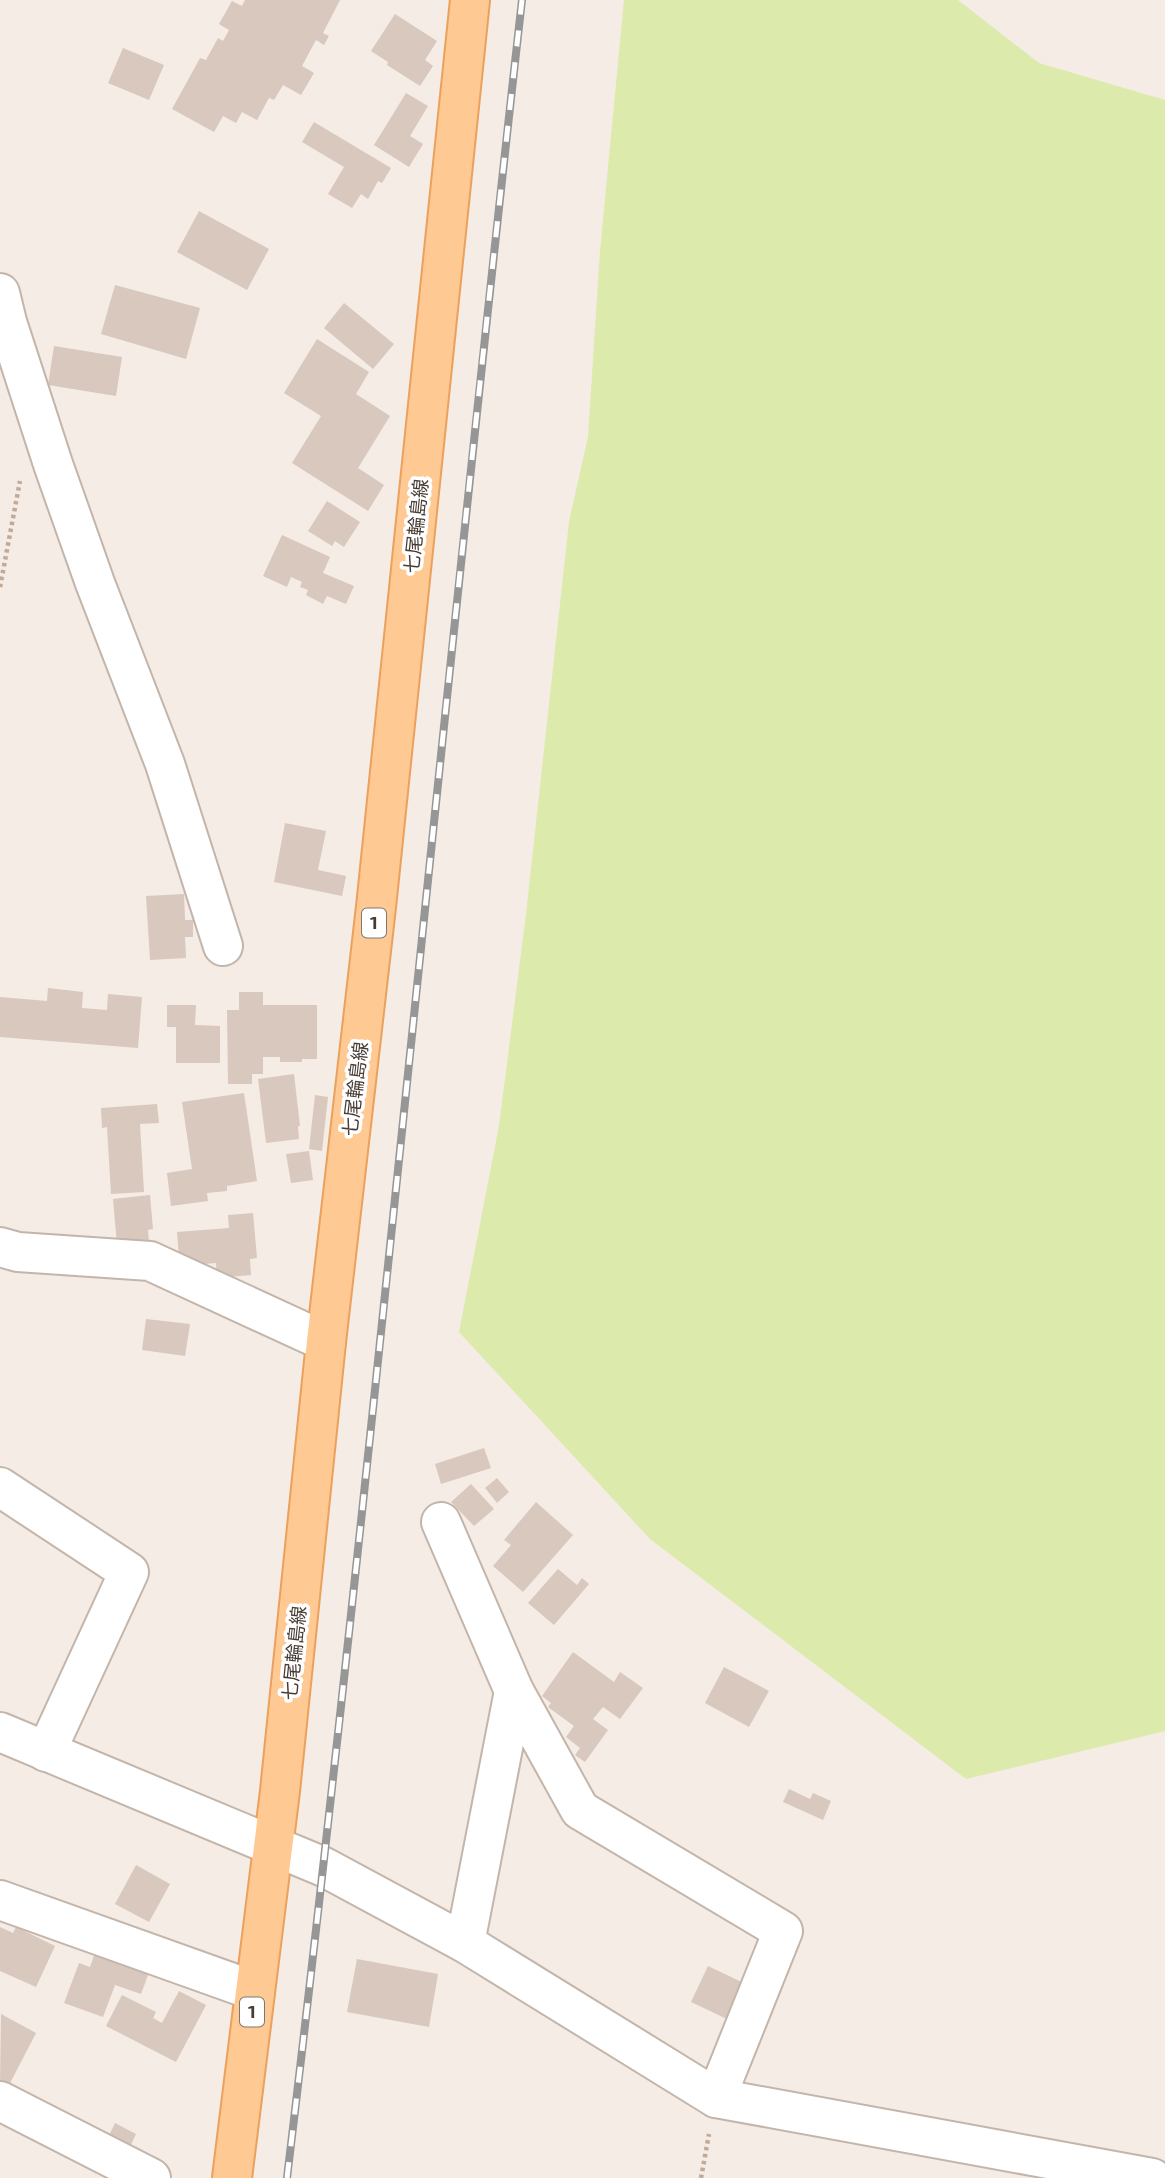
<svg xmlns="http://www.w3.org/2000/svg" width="1165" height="2178" viewBox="0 0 1165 2178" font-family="'Exo 2','Noto Sans JP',sans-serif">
	<rect width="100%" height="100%" fill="#f4ece5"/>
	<polygon fill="#dcebab" points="624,0 958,0 1039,63 1165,100 1165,1731 966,1779 650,1539 459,1332 499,1126 526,914 569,522 588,437 600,251"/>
	<g fill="#d9c8bd">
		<polygon points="245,0 340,0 323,33 329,36 324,45 316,40 302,66 314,73 301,95 283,85 274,100 269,98 257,120 242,112 236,123 223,116 214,132 172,109 200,58 206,60 218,38 223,41 229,30 219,24 232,1 242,6"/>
		<polygon points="395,14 437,41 425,60 433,66 420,86 387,65 388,62 371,51"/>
		<polygon points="123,48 164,65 149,100 108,83"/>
		<polygon points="406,93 428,106 410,136 423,144 409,167 374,145"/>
		<polygon points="314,122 391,168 382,183 378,181 368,199 361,194 352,208 328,194 344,167 302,142"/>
		<polygon points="199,211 269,249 247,290 177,252"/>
		<polygon points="115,285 200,308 186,359 101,334"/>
		<polygon points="344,303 394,344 373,369 324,328"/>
		<polygon points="317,339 369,372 356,394 390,416 358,468 384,485 368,511 292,463 321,416 284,393"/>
		<polygon points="54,346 122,357 116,396 48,385"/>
		<polygon points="327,501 360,522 344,547 335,541 332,546 308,531"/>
		<polygon points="282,535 330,557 323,573 354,586 346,604 327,596 323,604 306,595 308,590 300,587 302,582 291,577 287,587 263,576"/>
		<polygon points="285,823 326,831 318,870 346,876 342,896 274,882"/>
		<polygon points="184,894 185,920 193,920 193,937 185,937 186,958 150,960 146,896"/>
		<polygon points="48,988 83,992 82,1008 107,1010 108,994 142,997 138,1048 0,1037 0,997 47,1001"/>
		<polygon points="239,992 263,992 263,1005 317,1005 317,1059 302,1059 302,1062 280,1062 280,1057 263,1057 263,1074 252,1074 252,1084 228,1084 227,1010 239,1010"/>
		<polygon points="167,1005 196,1005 195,1025 220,1026 220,1063 176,1063 176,1027 167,1027"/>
		<polygon points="294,1074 300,1126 298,1126 299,1139 266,1143 258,1079"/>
		<polygon points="244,1093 257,1181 227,1186 227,1191 207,1193 208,1201 171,1206 167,1173 192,1169 182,1102"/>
		<polygon points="315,1095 328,1097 322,1151 309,1149"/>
		<polygon points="157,1104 159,1123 140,1124 144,1192 111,1194 107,1127 102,1128 101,1108"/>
		<polygon points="309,1151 313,1180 291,1183 286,1154"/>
		<polygon points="150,1195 153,1229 148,1230 149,1242 117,1245 113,1199"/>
		<polygon points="253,1213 257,1258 250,1259 251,1275 217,1278 216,1263 193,1265 180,1270 177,1232 229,1228 228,1215"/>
		<polygon points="146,1319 190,1324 185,1356 142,1350"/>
		<polygon points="484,1448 491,1468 441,1484 435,1464"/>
		<polygon points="497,1478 509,1492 497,1503 485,1488"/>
		<polygon points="471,1484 494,1509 474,1526 451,1502"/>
		<polygon points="536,1502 573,1535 523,1592 493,1566 511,1545 504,1540"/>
		<polygon points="558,1569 577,1585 582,1578 589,1584 554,1625 528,1603"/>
		<polygon points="573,1652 614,1682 620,1672 643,1688 620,1719 603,1707 593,1719 608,1730 585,1762 575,1755 580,1748 566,1737 574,1726 548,1707 551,1703 542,1696"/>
		<polygon points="724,1667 769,1691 749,1727 705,1703"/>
		<polygon points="789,1789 810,1799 813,1793 831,1801 823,1820 783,1802"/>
		<polygon points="136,1865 170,1884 149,1922 115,1904"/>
		<polygon points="0,1927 13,1933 16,1927 55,1946 36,1987 0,1971"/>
		<polygon points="97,1947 151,1967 141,1994 115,1985 103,2017 64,2003 79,1963 90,1967"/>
		<polygon points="357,1959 438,1974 429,2027 347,2012"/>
		<polygon points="708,1966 748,1985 731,2021 691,2002"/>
		<polygon points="179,1991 206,2005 176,2062 106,2026 122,1995 156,2012 153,2018 162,2023"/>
		<polygon points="1,2014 36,2033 7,2089 0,2085"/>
		<polygon points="115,2123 136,2134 128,2151 107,2140"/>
	</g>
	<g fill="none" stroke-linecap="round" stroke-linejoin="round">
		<defs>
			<g id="street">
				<polyline points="0,293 7,322 53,464 95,583 165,764 223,946"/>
				<polyline points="0,1247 18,1252 150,1261 326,1342"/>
				<polyline points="0,1487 129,1572 46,1752"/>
				<polyline points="441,1522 514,1691"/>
				<polyline points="0,1732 324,1867 465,1943 716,2098 1152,2178"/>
				<polyline points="0,1900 255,1991"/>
				<polyline points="465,1943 514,1691 580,1810 783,1931 716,2098"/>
				<polyline points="0,2101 151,2178"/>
			</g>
			<polyline id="primary" points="232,2178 280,1791 326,1342 376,907 470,0"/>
		</defs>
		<use href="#street" stroke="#c3b5aa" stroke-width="42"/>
		<use href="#primary" stroke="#eba15c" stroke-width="42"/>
		<g stroke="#c2aa98" stroke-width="4.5" stroke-dasharray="3.5 3.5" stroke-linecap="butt">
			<polyline points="0,587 20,481"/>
			<polyline points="701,2178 709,2134"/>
		</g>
		<use href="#street" stroke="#fff" stroke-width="38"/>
		<use href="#primary" stroke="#ffc993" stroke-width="38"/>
		<defs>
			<path id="rail" d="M287 2178C374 1453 440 726 522 0"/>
		</defs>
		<use href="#rail" stroke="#969696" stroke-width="8"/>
		<use href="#rail" stroke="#fff" stroke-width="5" stroke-dasharray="16" stroke-linecap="butt"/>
	</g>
	<g text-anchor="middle" stroke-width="7" stroke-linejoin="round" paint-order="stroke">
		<g fill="#fff" stroke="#7e7671" stroke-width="2">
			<rect x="362" y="908.5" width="24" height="29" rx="5"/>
			<rect x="240" y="1997.5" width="24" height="29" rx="5"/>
		</g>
		<g font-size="18" font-weight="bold" fill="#473c34">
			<text x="374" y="929">1</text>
			<text x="252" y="2018">1</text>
		</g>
		<g font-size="19" fill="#473c34" stroke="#fff">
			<text transform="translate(416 526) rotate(-84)" y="7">七尾輪島線</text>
			<text transform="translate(355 1089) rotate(-83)" y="7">七尾輪島線</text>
			<text transform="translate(294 1653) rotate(-84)" y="7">七尾輪島線</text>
		</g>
	</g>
</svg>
